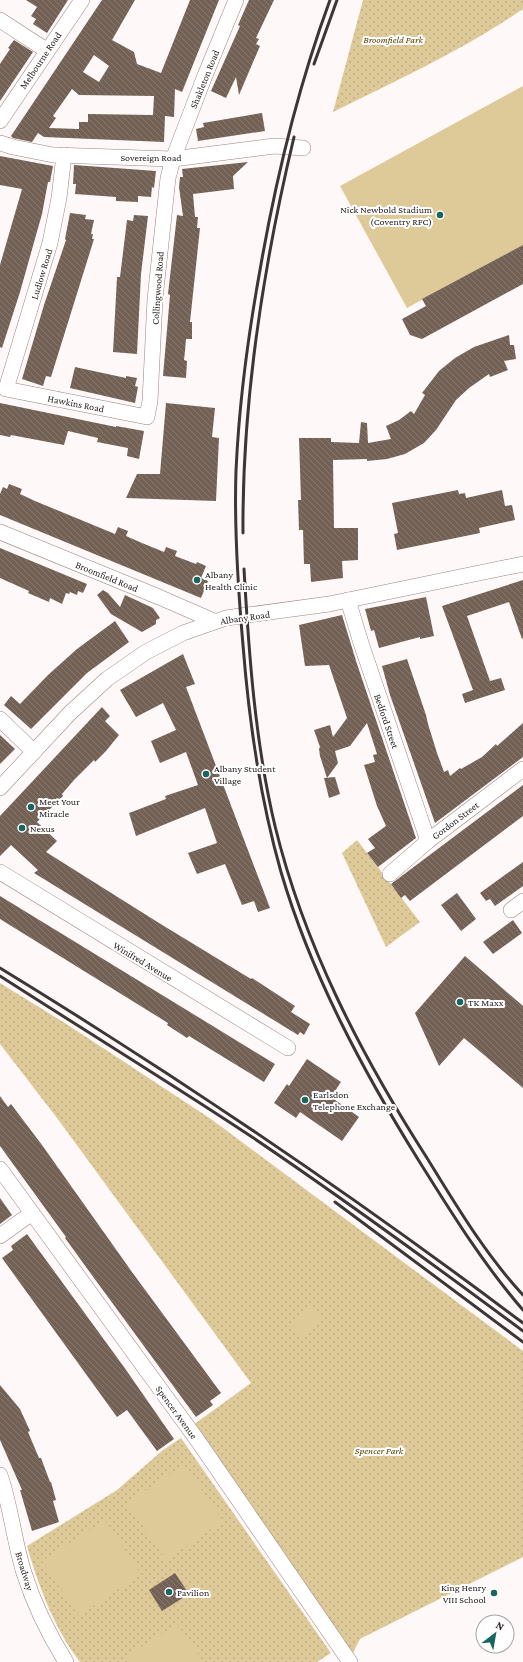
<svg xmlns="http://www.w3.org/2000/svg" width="523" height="1662" viewBox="0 0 523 1662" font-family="'Crimson Pro',serif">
	<defs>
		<pattern id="green-dots" width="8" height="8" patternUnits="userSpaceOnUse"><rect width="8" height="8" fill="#dec998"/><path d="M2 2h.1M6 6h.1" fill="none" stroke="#beac82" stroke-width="1.8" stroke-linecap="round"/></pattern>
		<pattern id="building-back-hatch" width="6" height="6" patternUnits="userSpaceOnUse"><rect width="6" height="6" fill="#746155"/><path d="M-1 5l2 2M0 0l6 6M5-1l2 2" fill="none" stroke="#86786e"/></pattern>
	</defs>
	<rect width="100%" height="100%" fill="#fef9f8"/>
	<g fill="url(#green-dots)">
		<path d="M363 0H523V9C464 50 397 80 333 112Z"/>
		<polygon points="357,840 420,922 386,947 342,853"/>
		<polygon points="0,983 68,1025 211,1119 523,1351 523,1557 360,1639 349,1660 189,1428 251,1383 57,1118 0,1044"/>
		<path d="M181 1438 331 1653 317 1662H80C54 1628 39 1587 27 1546L117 1490 163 1450Z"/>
	</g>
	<g fill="#dec998">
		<polygon points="523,86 523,245 407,308 340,186"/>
		<polygon points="312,1305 324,1318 303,1337 291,1323"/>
		<polygon points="184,1464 223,1521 166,1560 127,1503"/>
		<polygon points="105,1520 141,1574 79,1616 42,1561"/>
		<polygon points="177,1624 204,1662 128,1662 125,1657"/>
	</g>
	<g fill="url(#building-back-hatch)" fill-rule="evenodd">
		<polygon points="26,0 68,0 47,33 33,24 36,19 31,16 37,7"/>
		<path d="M102 0H135L112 40 134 52 137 64 161 73 190 0H219L182 92 175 89 174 117 165 116 164 142 44 137 38 133 32 142 13 138 11 136ZM94 55 109 66 99 82 83 72ZM72 89 79 95 154 96 153 115 88 114V122H79V129L49 128 56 118 53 116Z"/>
		<polygon points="249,0 274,0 256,38 259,39 256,44 260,46 239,95 236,77 226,98 211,91 240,26 238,25"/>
		<polygon points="14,40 33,52 0,101 0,64 10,49 8,48"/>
		<polygon points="262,113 265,131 198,141 196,129 204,127 203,123"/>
		<polygon points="0,156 53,166 50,182 48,182 42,214 20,292 2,348 0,347 0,265 22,189 0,185"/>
		<polygon points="248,162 233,176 234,189 193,194 195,217 198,217 197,228 200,228 190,322 192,322 192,339 186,339 185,351 184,360 187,361 186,378 163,376 170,295 168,294 177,215 183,216 179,187 180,177 183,177 182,169"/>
		<polygon points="74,165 156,171 154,188 152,187 151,197 138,196 138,202 116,201 116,197 75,194 76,184 73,184"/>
		<polygon points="70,213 86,215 85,219 94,220 91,234 93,234 92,239 94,239 51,377 46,376 43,386 22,379 44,305 66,240 65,239"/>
		<polygon points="134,215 148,216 141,274 137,354 113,352 117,277 120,277 127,220 133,221"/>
		<polygon points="523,245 523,284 422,339 410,335 402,319 426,306 422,299"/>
		<polygon points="509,335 510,345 514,345 516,359 504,361 508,370 490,377 489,374 469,388 456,400 436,430 424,443 405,454 387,459 367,461 367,459 333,460 334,528 358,528 358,560 342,561 343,578 311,582 310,564 304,564 303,530 299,530 298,500 301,500 299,438 331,438 331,442 359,443 361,422 367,423 368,443 391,439 386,426 399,420 411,411 414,414 425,395 422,393 439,371 455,358 474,347"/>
		<polygon points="75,367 126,378 126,376 137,378 135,386 138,387 135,403 70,388"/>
		<polygon points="0,403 116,427 116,426 144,431 139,459 127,456 128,448 97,442 98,438 68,431 64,445 11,435 10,437 0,435"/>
		<polygon points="166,403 215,408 212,437 219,438 216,501 126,498 137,474 160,474"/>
		<polygon points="9,484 22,489 20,494 35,501 115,534 118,527 128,531 126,536 142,543 164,552 166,547 177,551 175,556 196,564 197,562 206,566 201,578 208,581 201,598 0,515 0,494 3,487 7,489"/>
		<polygon points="458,490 459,494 465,493 466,498 502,490 505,506 512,505 515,520 479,528 480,533 397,550 394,534 398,533 392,503"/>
		<polygon points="0,548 87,584 83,593 78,591 77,595 70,592 69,594 66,593 62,604 50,598 49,602 28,593 29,591 0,578"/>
		<polygon points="523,580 523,638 522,639 509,602 467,616 490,681 501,678 505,690 465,703 462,694 473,690 442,606"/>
		<polygon points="103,590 108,593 120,607 125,595 153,608 160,618 156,620 156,624 142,632 111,614 97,595"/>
		<polygon points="426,597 434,636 420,639 420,637 379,648 374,630 371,631 365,609"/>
		<polygon points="342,615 357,664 416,838 378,867 367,853 375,848 368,839 386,826 377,806 364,765 375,762 373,755 377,754 367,723 350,746 335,751 338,763 327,778 320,756 319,749 320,747 314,730 330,725 333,737 347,718 329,665 305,666 299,625"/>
		<polygon points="115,621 129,642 87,673 31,729 4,705 11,696 20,704 48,675 77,649"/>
		<polygon points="183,654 195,684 186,687 270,908 258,912 254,901 242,905 225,864 197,874 188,853 217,843 205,808 136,836 129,813 166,799 165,796 198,785 186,752 160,763 151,741 176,730 163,703 136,717 120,690"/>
		<polygon points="407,659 426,715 428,724 437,753 444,772 448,770 450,776 460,768 461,769 482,757 496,744 497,746 523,723 523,757 435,823 390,695 382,666"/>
		<polygon points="102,707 110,716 105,721 119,735 106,751 95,762 94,760 74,780 62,794 63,796 37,822 57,841 46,852 159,923 251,979 252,978 295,1006 291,1012 310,1024 304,1035 300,1032 298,1035 34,873 38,870 11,845 0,856 0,816"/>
		<polygon points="0,735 15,749 0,764"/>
		<polygon points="335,777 340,794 329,798 324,778"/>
		<polygon points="523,785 523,816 410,901 405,895 401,898 391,884"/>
		<polygon points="523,862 523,886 495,906 490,899 486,901 480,893"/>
		<polygon points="457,893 476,919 461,931 441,905"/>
		<polygon points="0,896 275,1064 264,1082 189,1036 187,1038 167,1025 168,1023 0,919"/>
		<polygon points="513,920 522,933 493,954 483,942"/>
		<polygon points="465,956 523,1006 523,1088 464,1038 439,1066 415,1013"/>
		<polygon points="307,1059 341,1082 331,1097 359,1117 342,1141 300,1112 296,1118 274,1103 287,1084 289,1086"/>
		<polygon points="0,1096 8,1107 11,1104 42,1145 132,1272 221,1393 210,1401 213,1405 196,1417 94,1278 65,1238 66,1237 0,1146"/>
		<polygon points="0,1198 12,1215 0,1224"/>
		<polygon points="27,1234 124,1367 174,1439 157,1451 127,1410 117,1417 2,1258 13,1250 11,1246"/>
		<polygon points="0,1385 20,1409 30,1431 28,1432 39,1458 41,1458 50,1482 51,1482 56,1500 53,1501 59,1522 32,1531 20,1490 22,1490 0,1440"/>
		<polygon points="175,1573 189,1594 162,1611 149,1590"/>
	</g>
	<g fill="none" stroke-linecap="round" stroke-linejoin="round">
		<defs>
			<g id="minor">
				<polyline points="0,20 46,50"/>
				<polyline points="0,121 82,0"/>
				<polyline points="0,143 13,147 53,155 173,159 274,146 303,148"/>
				<polyline points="64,155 59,198 50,243 6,389 147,417 150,401 155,299 168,178 173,159 204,78 236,0"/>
				<polyline points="0,532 159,597 214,621"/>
				<polyline points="348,600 361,643 428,841"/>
				<polyline points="0,719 34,752"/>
				<polyline points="0,788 70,713 107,679 146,652 183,633 226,618 329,604 523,564"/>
				<polyline points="0,872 288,1048"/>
				<polyline points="390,874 428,841 523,769"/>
				<polyline points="511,910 523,901"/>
				<polyline points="0,1169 198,1441 350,1662"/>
				<polyline points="0,1236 32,1213"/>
				<path d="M0 1475C11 1507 14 1541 24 1573 34 1604 49 1635 66 1662"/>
			</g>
		</defs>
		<use href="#minor" stroke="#9b8280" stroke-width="16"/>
		<use href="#minor" stroke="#fff" stroke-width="15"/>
		<g stroke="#3e3534" stroke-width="3">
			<path d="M330 0C298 87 276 178 260 270 248 336 239 403 236 471 234 529 238 588 243 645 249 722 260 798 281 872 311 974 363 1071 419 1161 451 1212 483 1264 523 1310"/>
			<polyline points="314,64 337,0"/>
			<path d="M243 533C242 399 263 267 294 137"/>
			<path d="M244 569C249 655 255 742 275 826 304 945 361 1055 427 1158 456 1205 485 1254 523 1295"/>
			<path d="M0 968C180 1078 354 1196 523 1323"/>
			<path d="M0 976C84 1030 169 1082 252 1137 344 1199 434 1265 523 1331"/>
			<polyline points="335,1202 523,1342"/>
		</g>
	</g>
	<g fill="#19655f" stroke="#fff" stroke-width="1.5">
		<circle cx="440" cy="215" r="4"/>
		<circle cx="197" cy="580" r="4"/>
		<circle cx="206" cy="774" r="4"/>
		<circle cx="31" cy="807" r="4"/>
		<circle cx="22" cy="828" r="4"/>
		<circle cx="460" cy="1002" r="4"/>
		<circle cx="305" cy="1100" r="4"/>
		<circle cx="169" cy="1592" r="4"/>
		<circle cx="494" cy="1593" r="4"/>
	</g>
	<g text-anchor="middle" stroke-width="4" stroke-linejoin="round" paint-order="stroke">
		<g font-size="10" font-style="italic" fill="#594400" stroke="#fff">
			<text x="393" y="43">Broomfield Park</text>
			<text x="379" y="1454">Spencer Park</text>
		</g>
		<g font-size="10" fill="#241b1a" stroke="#fff">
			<text transform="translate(40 60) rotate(-56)" y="4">Melbourne Road</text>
			<text transform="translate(204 79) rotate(-68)" y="4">Shakleton Road</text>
			<text x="151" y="161">Sovereign Road</text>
			<text transform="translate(41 274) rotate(-73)" y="4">Ludlow Road</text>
			<text transform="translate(157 288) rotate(-86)" y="4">Collingwood Road</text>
			<text transform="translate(76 403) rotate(11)" y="4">Hawkins Road</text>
			<text transform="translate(107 576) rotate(22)" y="4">Broomfield Road</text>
			<text transform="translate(245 617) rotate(-8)" y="4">Albany Road</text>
			<text transform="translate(387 721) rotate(71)" y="4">Bedford Street</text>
			<text transform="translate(455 820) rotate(-37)" y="4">Gordon Street</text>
			<text transform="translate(143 961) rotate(31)" y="4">Winifred Avenue</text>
			<text transform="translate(177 1412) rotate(54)" y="4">Spencer Avenue</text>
			<text transform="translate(25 1571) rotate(73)" y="4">Broadway</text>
		</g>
		<g font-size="10" fill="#241b1a" stroke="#fff" text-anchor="start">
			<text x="432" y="213" text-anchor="end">Nick Newbold Stadium<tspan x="432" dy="12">(Coventry RFC)</tspan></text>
			<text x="205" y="578">Albany<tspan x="205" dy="12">Health Clinic</tspan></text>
			<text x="214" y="772">Albany Student<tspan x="214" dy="12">Village</tspan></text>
			<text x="39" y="805">Meet Your<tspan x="39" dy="12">Miracle</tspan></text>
			<text x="30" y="832">Nexus</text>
			<text x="468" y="1006">TK Maxx</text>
			<text x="313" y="1098">Earlsdon<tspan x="313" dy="12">Telephone Exchange</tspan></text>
			<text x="486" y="1591" text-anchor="end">King Henry<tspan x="486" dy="12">VIII School</tspan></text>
			<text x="177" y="1596">Pavilion</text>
		</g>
	</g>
	<g transform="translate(495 1634) rotate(31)"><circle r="19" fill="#ffffff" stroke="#a7a4a3"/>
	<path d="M0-3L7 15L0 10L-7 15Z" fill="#19655f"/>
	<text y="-6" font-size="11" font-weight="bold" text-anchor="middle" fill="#241b1a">N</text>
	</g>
</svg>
